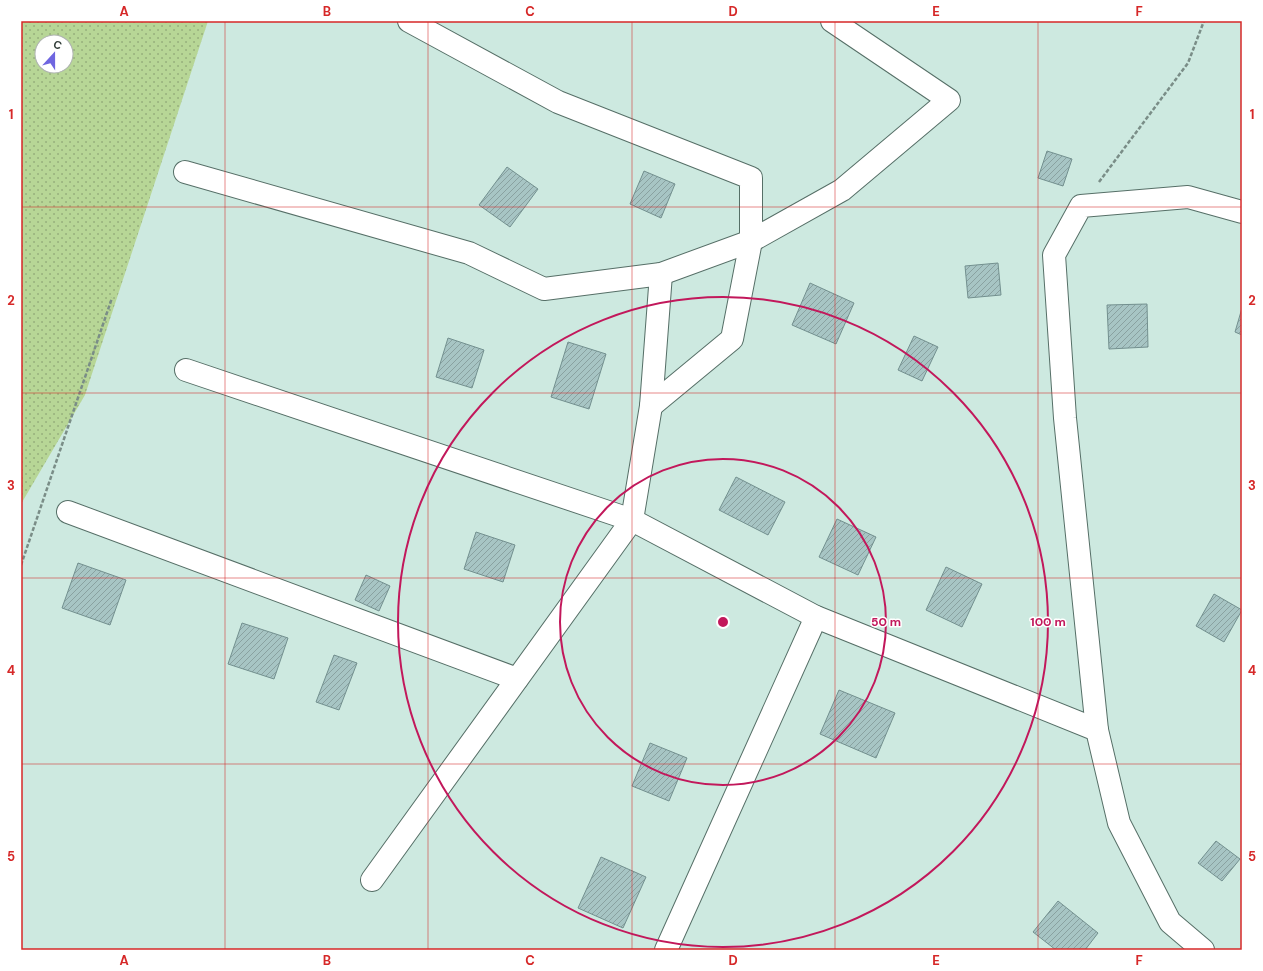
<svg xmlns="http://www.w3.org/2000/svg" width="1263" height="971" viewBox="0 0 1263 971" font-family="'DM Sans',sans-serif">
	<defs>
		<pattern id="garden-dots" width="8" height="8" patternUnits="userSpaceOnUse"><rect width="8" height="8" fill="#b7d696"/><path d="M2 2h.1M6 6h.1" fill="none" stroke="#96af7c" stroke-width="1.8" stroke-linecap="round"/></pattern>
		<pattern id="building-hatch" width="6" height="6" patternUnits="userSpaceOnUse"><rect width="6" height="6" fill="#a7c5c4"/><path d="M-1 1l2-2M0 6l6-6M5 7l2-2" fill="none" stroke="#89a1a0"/></pattern>
	</defs>
	<rect width="100%" height="100%" fill="#cde9e0"/>
	<path fill="url(#garden-dots)" fill-rule="evenodd" d="M21 21H208L85 395 21 504ZM42 42H66V66H42Z"/>
	<g fill="url(#building-hatch)" stroke="#73908f">
		<polygon points="1047,151 1072,159 1063,186 1038,178"/>
		<polygon points="507,167 538,189 510,227 479,205"/>
		<polygon points="644,171 675,184 661,218 630,204"/>
		<polygon points="998,263 1001,295 968,298 965,266"/>
		<polygon points="810,283 854,303 836,344 792,325"/>
		<polygon points="1147,304 1148,347 1109,349 1107,305"/>
		<polygon points="1242,308 1242,335 1235,332"/>
		<polygon points="914,336 938,347 922,381 898,370"/>
		<polygon points="448,338 484,350 472,388 436,377"/>
		<polygon points="568,342 606,354 589,409 551,397"/>
		<polygon points="736,477 785,502 768,535 719,510"/>
		<polygon points="837,519 876,537 858,575 819,557"/>
		<polygon points="476,532 515,545 503,582 464,569"/>
		<polygon points="78,563 126,580 110,625 62,608"/>
		<polygon points="946,567 982,584 962,627 926,610"/>
		<polygon points="366,575 390,586 379,611 355,600"/>
		<polygon points="1214,594 1242,610 1224,642 1196,626"/>
		<polygon points="242,623 288,638 274,679 228,664"/>
		<polygon points="334,655 357,663 339,710 316,702"/>
		<polygon points="839,690 895,713 876,758 820,734"/>
		<polygon points="650,743 687,758 669,801 632,786"/>
		<polygon points="1216,841 1240,859 1222,881 1198,863"/>
		<polygon points="601,857 646,877 623,928 578,908"/>
		<polygon points="1058,901 1098,933 1085,950 1056,950 1033,932"/>
	</g>
	<g fill="none" stroke-linecap="round" stroke-linejoin="round">
		<defs>
			<g id="minor">
				<polyline points="409,21 558,102 751,178 751,241 732,339 651,406"/>
				<polyline points="185,172 469,253 544,289 661,274 751,241 842,190 949,100 832,21"/>
				<polyline points="186,370 632,520 816,617 1097,730 1119,823 1170,922 1203,950"/>
				<polyline points="68,512 517,679"/>
				<polyline points="1097,730 1065,418 1054,255 1081,206 1188,197 1242,212"/>
				<polyline points="372,880 632,520 651,406 661,274"/>
				<polyline points="666,950 816,617"/>
			</g>
		</defs>
		<use href="#minor" stroke="#566f67" stroke-width="24"/>
		<g stroke="#7a8d87" stroke-width="2.5" stroke-dasharray="4 2" stroke-linecap="butt">
			<polyline points="1099,182 1188,63 1204,21"/>
			<polyline points="21,565 112,298"/>
		</g>
		<use href="#minor" stroke="#fff" stroke-width="22"/>
	</g>
	<path fill="none" stroke="#d62828" stroke-width="1" stroke-opacity="0.55" d="M225 21V950M428 21V950M632 21V950M835 21V950M1038 21V950M21 207H1242M21 393H1242M21 578H1242M21 764H1242"/>
	<g fill="none" stroke="#c2185b" stroke-width="2">
		<circle cx="723" cy="622" r="163"/>
		<circle cx="723" cy="622" r="325"/>
	</g>
	<circle cx="723" cy="622" r="6" fill="#c2185b" stroke="#fff" stroke-width="2"/>
	<g font-size="12" text-anchor="middle" font-weight="bold" fill="#c2185b" stroke="#fff" stroke-width="3" stroke-linejoin="round" paint-order="stroke">
		<text x="886" y="626">50 m</text>
		<text x="1048" y="626">100 m</text>
	</g>
	<rect width="1263" height="971" fill="none" stroke="#ffffff" stroke-width="44"/>
	<g transform="translate(54 54) rotate(21)"><circle r="19" fill="#ffffff" stroke="#aeb2b1"/>
	<path d="M0-3L7 15L0 10L-7 15Z" fill="#6f66e0"/>
	<text y="-6" font-size="11" font-weight="bold" text-anchor="middle" fill="#343f3b">С</text>
	</g>
	<rect x="22" y="22" width="1219" height="927" fill="none" stroke="#d62828" stroke-width="1.5"/>
	<g font-size="13" text-anchor="middle" font-weight="bold" fill="#d62828">
		<text x="124" y="16">A</text>
		<text x="327" y="16">B</text>
		<text x="530" y="16">C</text>
		<text x="733" y="16">D</text>
		<text x="936" y="16">E</text>
		<text x="1139" y="16">F</text>
		<text x="11" y="119">1</text>
		<text x="1252" y="119">1</text>
		<text x="11" y="305">2</text>
		<text x="1252" y="305">2</text>
		<text x="11" y="490">3</text>
		<text x="1252" y="490">3</text>
		<text x="11" y="675">4</text>
		<text x="1252" y="675">4</text>
		<text x="11" y="861">5</text>
		<text x="1252" y="861">5</text>
		<text x="124" y="965">A</text>
		<text x="327" y="965">B</text>
		<text x="530" y="965">C</text>
		<text x="733" y="965">D</text>
		<text x="936" y="965">E</text>
		<text x="1139" y="965">F</text>
	</g>
</svg>
